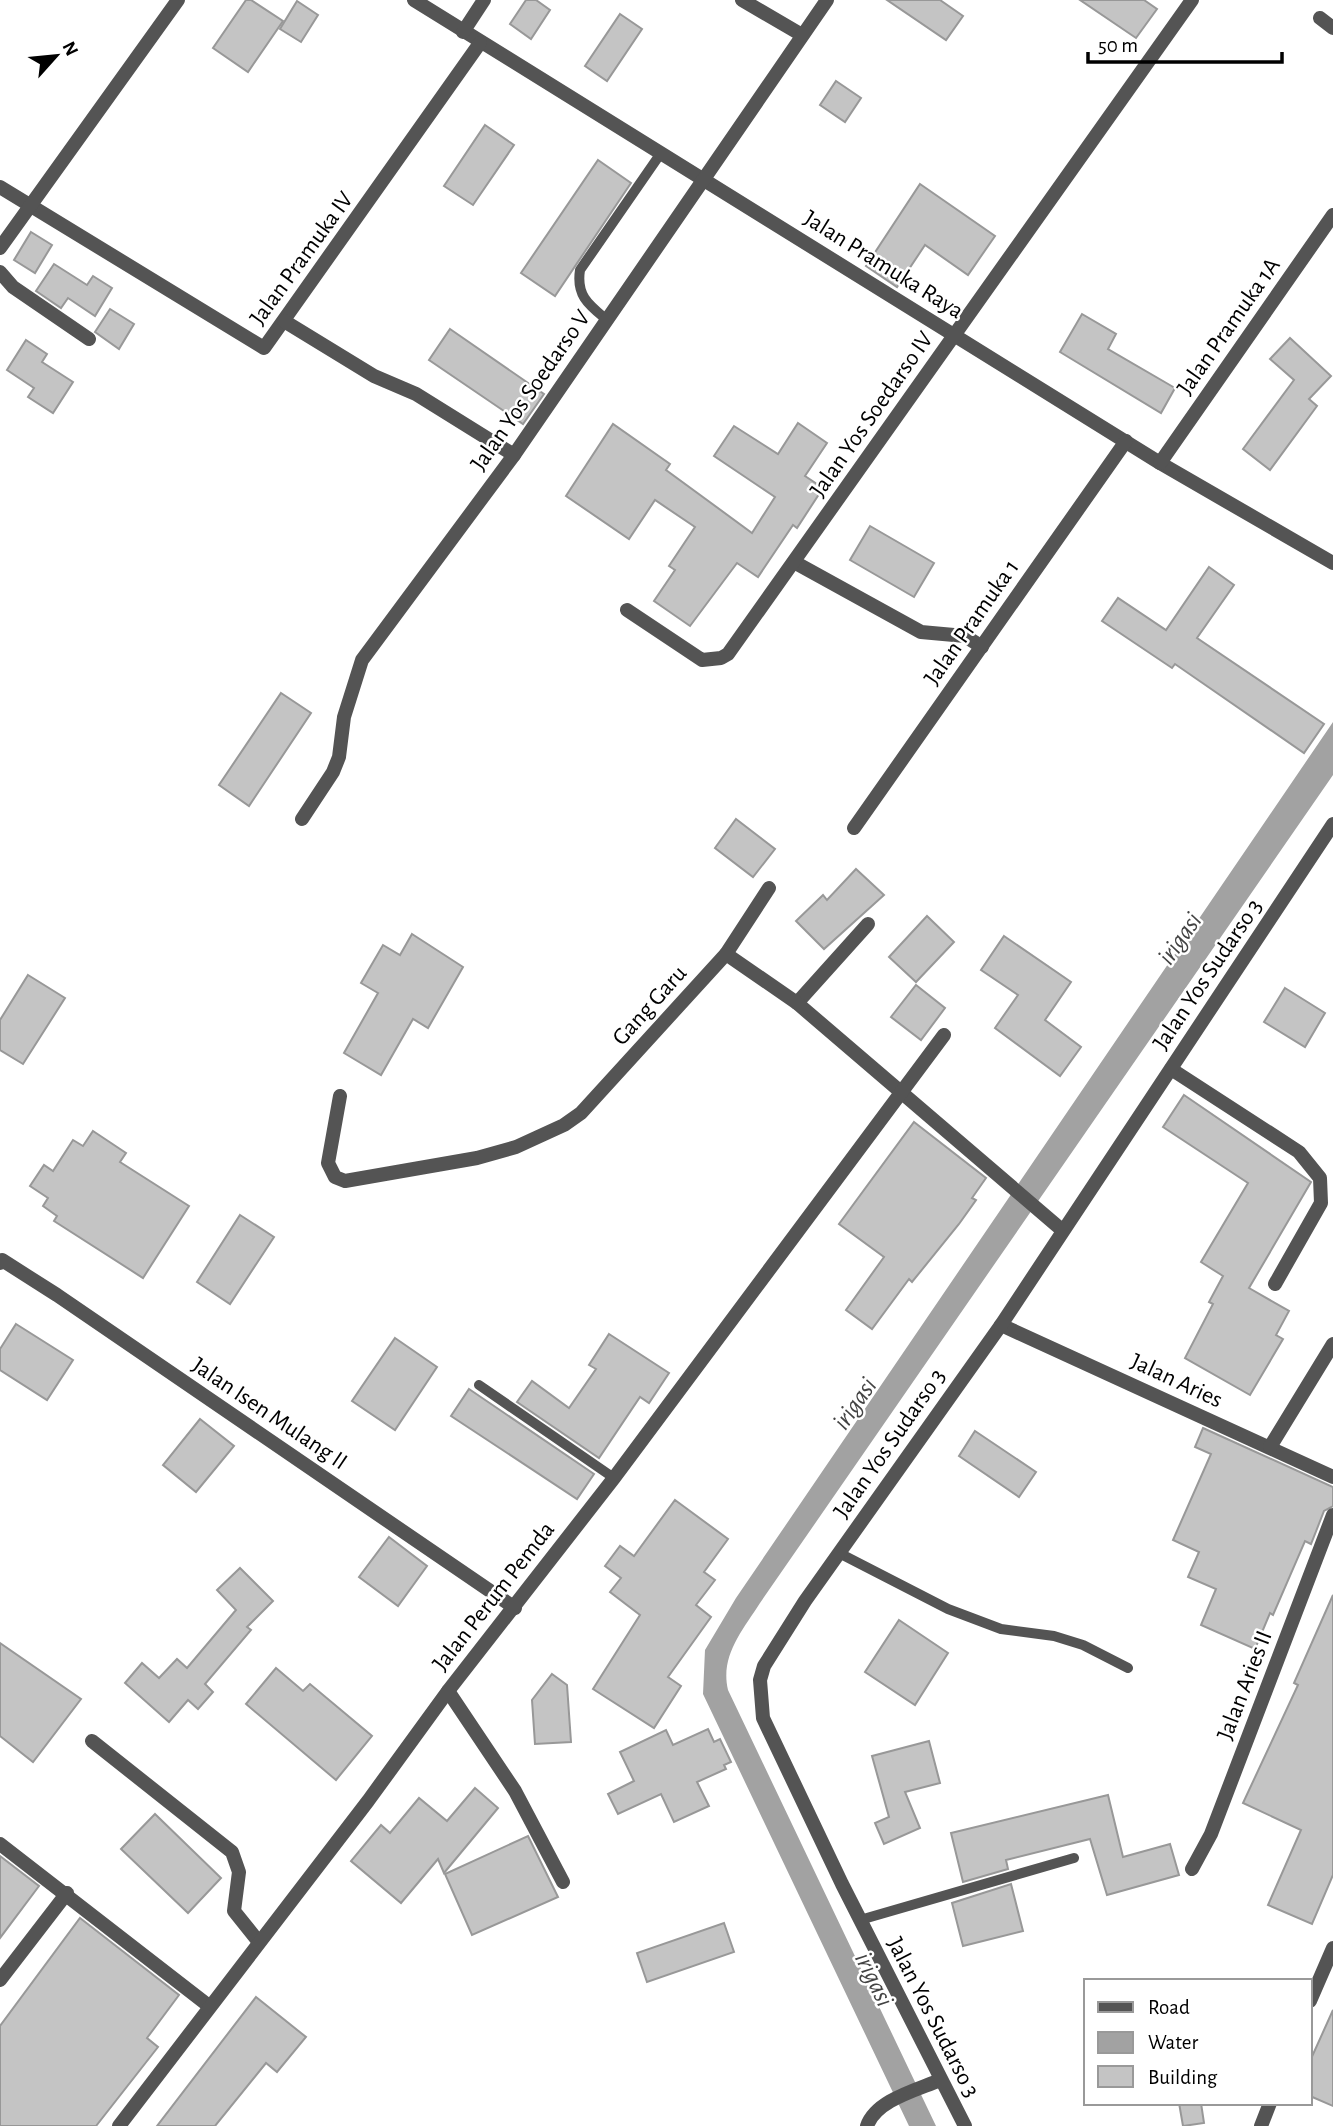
<svg xmlns="http://www.w3.org/2000/svg" width="1333" height="2126" viewBox="0 0 1333 2126" font-family="'Alegreya Sans',sans-serif">
	<rect width="100%" height="100%" fill="#fff"/>
	<path fill="#a2a2a2" d="M1333 722V775L760 1603C742 1631 720 1656 728 1690L936 2126H909L703 1694 705 1650 736 1598Z"/>
	<g fill="#c4c4c4" stroke="#989898" stroke-width="2">
		<polygon points="246,0 251,0 283,21 248,72 213,48"/>
		<polygon points="526,0 536,0 550,10 531,39 510,24"/>
		<polygon points="887,0 940,0 963,16 946,40"/>
		<polygon points="1080,0 1144,0 1157,9 1136,38"/>
		<polygon points="297,1 318,15 301,42 280,29"/>
		<polygon points="620,14 642,29 607,81 585,66"/>
		<polygon points="836,81 861,98 845,122 820,105"/>
		<polygon points="485,125 514,145 473,205 444,186"/>
		<polygon points="598,160 631,183 555,296 521,273"/>
		<polygon points="920,184 995,236 968,275 925,245 897,287 866,266"/>
		<polygon points="31,232 52,245 35,273 14,260"/>
		<polygon points="54,264 87,285 93,276 112,288 95,316 68,298 61,308 36,291"/>
		<polygon points="110,309 134,324 119,349 95,332"/>
		<polygon points="1082,314 1116,334 1108,349 1175,388 1161,413 1060,352"/>
		<polygon points="450,329 544,394 523,424 429,360"/>
		<polygon points="1290,338 1331,376 1309,399 1317,406 1270,470 1243,449 1294,380 1270,359"/>
		<polygon points="26,340 47,354 42,362 73,382 53,413 28,397 34,388 7,370"/>
		<polygon points="798,423 827,443 805,476 823,488 797,528 793,525 758,577 737,563 690,626 654,601 675,570 669,566 695,527 655,500 629,539 566,496 613,424 670,464 666,470 752,533 775,497 714,456 734,426 778,454"/>
		<polygon points="870,526 934,563 914,597 850,560"/>
		<polygon points="1209,567 1234,585 1197,638 1324,724 1304,753 1175,664 1172,668 1102,621 1118,598 1166,630"/>
		<polygon points="281,693 311,713 249,806 219,785"/>
		<polygon points="736,819 775,849 753,877 715,848"/>
		<polygon points="856,869 884,895 824,949 796,921 823,895 827,900"/>
		<polygon points="927,916 954,942 916,982 889,957"/>
		<polygon points="412,934 463,967 428,1028 413,1019 381,1075 344,1053 378,993 361,983 383,945 400,955"/>
		<polygon points="1004,936 1071,982 1045,1020 1081,1047 1060,1076 995,1028 1018,995 981,970"/>
		<polygon points="28,975 65,998 23,1064 0,1050 0,1020"/>
		<polygon points="916,985 945,1008 921,1040 891,1017"/>
		<polygon points="1285,988 1325,1013 1305,1047 1264,1022"/>
		<polygon points="1184,1095 1311,1182 1249,1288 1289,1311 1276,1335 1283,1339 1250,1395 1185,1358 1213,1304 1209,1302 1223,1276 1201,1262 1248,1183 1163,1127"/>
		<polygon points="914,1122 986,1178 972,1198 976,1200 959,1224 912,1282 909,1279 872,1329 846,1310 884,1257 839,1224"/>
		<polygon points="93,1131 126,1153 120,1162 189,1206 143,1278 54,1221 57,1216 43,1206 48,1198 30,1186 44,1165 53,1171 73,1140 83,1146"/>
		<polygon points="240,1215 274,1237 230,1304 197,1282"/>
		<polygon points="16,1324 73,1360 47,1400 0,1370 0,1349"/>
		<polygon points="609,1334 669,1373 649,1403 640,1397 599,1458 517,1402 532,1381 569,1408 596,1369 589,1365"/>
		<polygon points="395,1338 437,1367 395,1430 352,1401"/>
		<polygon points="469,1389 594,1474 577,1499 451,1416"/>
		<polygon points="200,1419 234,1446 196,1492 163,1465"/>
		<polygon points="1203,1428 1333,1487 1333,1506 1324,1511 1311,1544 1305,1541 1273,1615 1270,1613 1255,1649 1201,1625 1216,1589 1188,1577 1199,1552 1173,1540 1211,1454 1195,1447"/>
		<polygon points="975,1431 1036,1472 1019,1497 959,1456"/>
		<polygon points="675,1500 728,1539 704,1572 715,1580 696,1605 711,1617 668,1677 681,1686 654,1728 593,1689 640,1615 610,1592 621,1578 605,1566 620,1546 634,1556"/>
		<polygon points="389,1537 427,1566 398,1606 359,1577"/>
		<polygon points="240,1568 273,1601 247,1627 251,1630 205,1684 213,1692 198,1709 188,1700 169,1722 125,1683 142,1663 159,1678 177,1659 187,1668 236,1610 217,1590"/>
		<polygon points="1333,1595 1333,1875 1312,1924 1268,1905 1301,1830 1243,1803 1298,1685 1294,1683"/>
		<polygon points="899,1620 948,1653 915,1705 865,1672"/>
		<polygon points="0,1643 81,1699 33,1762 0,1736"/>
		<polygon points="276,1668 303,1691 310,1684 372,1736 336,1780 246,1704"/>
		<polygon points="552,1674 567,1685 571,1742 535,1744 532,1700"/>
		<polygon points="708,1729 714,1742 720,1739 731,1762 724,1765 726,1769 697,1782 709,1806 674,1822 661,1794 618,1814 608,1794 634,1781 620,1752 666,1730 673,1745"/>
		<polygon points="929,1741 940,1783 905,1792 920,1828 884,1844 875,1823 889,1817 872,1756"/>
		<polygon points="475,1788 498,1808 444,1873 438,1859 401,1903 351,1861 381,1825 390,1833 419,1798 447,1821"/>
		<polygon points="1108,1795 1123,1857 1170,1844 1179,1875 1107,1895 1090,1839 1006,1860 1008,1869 963,1882 951,1833"/>
		<polygon points="155,1814 221,1878 188,1913 121,1849"/>
		<polygon points="528,1836 558,1897 472,1935 445,1874"/>
		<polygon points="0,1856 39,1886 0,1938"/>
		<polygon points="1011,1884 1023,1931 963,1946 952,1903"/>
		<polygon points="80,1918 179,1995 147,2038 158,2047 96,2126 0,2126 0,2026"/>
		<polygon points="724,1923 734,1952 647,1982 637,1953"/>
		<polygon points="256,1997 306,2037 277,2072 266,2063 215,2126 157,2126"/>
		<polygon points="1333,2010 1333,2106 1310,2096 1310,2061"/>
		<polygon points="1179,2103 1201,2103 1204,2123 1183,2126"/>
	</g>
	<g fill="none" stroke-linecap="round" stroke-linejoin="round">
		<g stroke="#545454" stroke-width="10">
			<path d="M607 320C589 305 576 296 580 270L661 153"/>
			<polyline points="479,1385 614,1478"/>
			<polyline points="839,1553 948,1609 1001,1629 1054,1636 1083,1645 1128,1668"/>
			<polyline points="860,1920 1074,1858"/>
		</g>
		<g stroke="#545454" stroke-width="14">
			<polyline points="414,0 1160,463 1333,563"/>
			<polyline points="742,0 802,35"/>
			<polyline points="1320,18 1333,28"/>
			<polyline points="463,32 484,0"/>
			<polyline points="0,187 264,348 480,43"/>
			<polyline points="0,248 178,0"/>
			<polyline points="0,272 13,287 89,339"/>
			<polyline points="284,321 374,376 416,394 514,455"/>
			<polyline points="1160,463 1333,215"/>
			<polyline points="794,562 921,632 965,636 982,647"/>
			<polyline points="627,610 702,660 721,658 728,654 1192,0"/>
			<polyline points="302,819 333,772 339,757 344,717 362,660 514,455 827,0"/>
			<polyline points="854,828 1126,441"/>
			<polyline points="726,954 769,888"/>
			<polyline points="797,1003 868,924"/>
			<polyline points="1171,1069 1299,1152 1320,1178 1321,1203 1275,1284"/>
			<polyline points="340,1096 328,1163 335,1177 345,1181 477,1158 516,1147 564,1125 581,1113 726,954 797,1003 1062,1230"/>
			<polyline points="0,1263 2,1260 57,1295 515,1608"/>
			<polyline points="1001,1325 1333,1477"/>
			<polyline points="1270,1447 1333,1344"/>
			<polyline points="448,1691 515,1791 563,1882"/>
			<polyline points="92,1741 232,1852 239,1872 234,1911 258,1941"/>
			<polyline points="0,1844 209,2006"/>
			<polyline points="1192,1869 1211,1834 1333,1515"/>
			<polyline points="0,1980 67,1893"/>
			<polyline points="1310,2001 1333,1948"/>
			<polyline points="119,2126 368,1801 448,1691 614,1478 944,1035"/>
			<path d="M867 2126C876 2100 917 2090 940 2080"/>
			<polyline points="1261,2126 1270,2103"/>
		</g>
		<polyline stroke="#545454" stroke-width="14" points="965,2126 842,1884 763,1718 760,1680 764,1666 805,1601 1001,1325 1333,824"/>
	</g>
	<g text-anchor="middle" stroke-width="5" stroke-linejoin="round" paint-order="stroke">
		<g font-size="24" fill="#000" stroke="#fff">
			<text transform="translate(301 258) rotate(-54)" y="8">Jalan Pramuka IV</text>
			<text transform="translate(884 264) rotate(32)" y="8">Jalan Pramuka Raya</text>
			<text transform="translate(1228 326) rotate(-55)" y="8">Jalan Pramuka 1A</text>
			<text transform="translate(530 390) rotate(-55)" y="8">Jalan Yos Soedarso V</text>
			<text transform="translate(871 414) rotate(-55)" y="8">Jalan Yos Soedarso IV</text>
			<text transform="translate(971 622) rotate(-55)" y="8">Jalan Pramuka 1</text>
			<text transform="translate(1207 974) rotate(-56)" y="8">Jalan Yos Sudarso 3</text>
			<text transform="translate(649 1005) rotate(-48)" y="8">Gang Garu</text>
			<text transform="translate(1177 1380) rotate(25)" y="8">Jalan Aries</text>
			<text transform="translate(270 1413) rotate(34)" y="8">Jalan Isen Mulang II</text>
			<text transform="translate(889 1443) rotate(-55)" y="8">Jalan Yos Sudarso 3</text>
			<text transform="translate(493 1596) rotate(-52)" y="8">Jalan Perum Pemda</text>
			<text transform="translate(1244 1685) rotate(-69)" y="8">Jalan Aries II</text>
			<text transform="translate(934 2017) rotate(63)" y="8">Jalan Yos Sudarso 3</text>
		</g>
		<g font-size="26" font-style="italic" fill="#434343" stroke="#fff">
			<text transform="translate(1179 938) rotate(-55)" y="9">irigasi</text>
			<text transform="translate(854 1403) rotate(-55)" y="9">irigasi</text>
			<text transform="translate(875 1979) rotate(64)" y="9">irigasi</text>
		</g>
	</g>
	<rect x="1084" y="1979" width="228" height="126" fill="#ffffff" stroke="#999999" stroke-width="2"/>
	<rect x="1098" y="2002" width="35" height="10" fill="#545454" stroke="#999999" stroke-width="2"/>
	<text x="1148" y="2014" font-size="21" fill="#000000">Road</text>
	<rect x="1098" y="2032" width="35" height="21" fill="#a2a2a2" stroke="#999999" stroke-width="2"/>
	<text x="1148" y="2049" font-size="21" fill="#000000">Water</text>
	<rect x="1098" y="2066" width="35" height="21" fill="#c4c4c4" stroke="#999999" stroke-width="2"/>
	<text x="1148" y="2084" font-size="21" fill="#000000">Building</text>
	<g transform="translate(56 56) rotate(63)" stroke="#ffffff" stroke-width="5" paint-order="stroke">
	<path d="M0-5L12 26L0 18L-12 26Z" fill="#000000"/>
	<text y="-10" font-size="19" font-weight="bold" text-anchor="middle" fill="#000000">N</text>
	</g>
	<path d="M1088 52v10h194v-10" fill="none" stroke="#000000" stroke-width="3.5"/>
	<text x="1098" y="52" font-size="21" fill="#000000" stroke="#ffffff" stroke-width="5" paint-order="stroke">50 m</text>
</svg>
